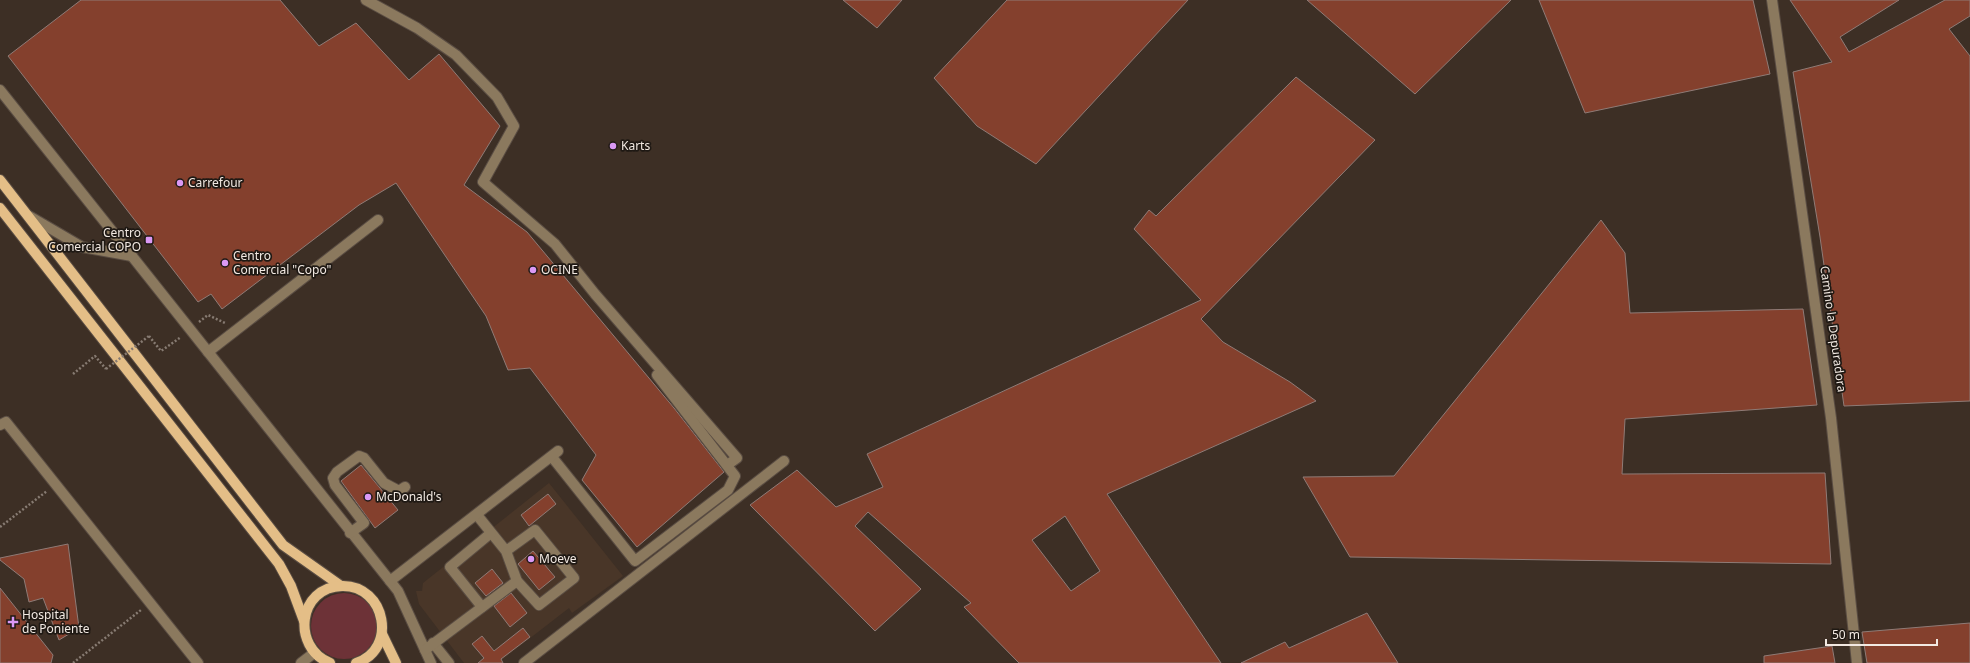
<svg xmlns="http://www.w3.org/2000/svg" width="1970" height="663" viewBox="0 0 1970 663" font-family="'Noto Sans',sans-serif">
	<rect width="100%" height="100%" fill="#3d2f25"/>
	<polygon fill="#493628" points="549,483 623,576 572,613 569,608 498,663 464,663 419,604 416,591 422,591 423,583"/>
	<circle fill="#6d3237" cx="344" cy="626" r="33"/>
	<g fill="#84402d" stroke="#8f7b76" fill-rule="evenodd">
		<polygon points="81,0 280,0 319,46 356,23 409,80 439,54 500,126 464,185 527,232 674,408 724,472 637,547 582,480 596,455 530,368 508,370 486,316 396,183 359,205 222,309 211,294 198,302 8,56"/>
		<polygon points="843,0 902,0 877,28"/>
		<polygon points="1007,0 1188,0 1036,164 977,126 934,78"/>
		<polygon points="1307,0 1511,0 1415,94"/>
		<polygon points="1539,0 1753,0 1770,74 1585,113"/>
		<polygon points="1790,0 1899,0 1840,37 1849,52 1945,0 1970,0 1970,16 1949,29 1970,56 1970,401 1844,406 1820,237 1793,72 1832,62"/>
		<path d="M1296 77 1375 140 1201 319 1223 342 1290 382 1316 401 1107 494 1221 663H1019L964 607 971 603 868 512 855 526 921 589 875 631 750 505 797 470 836 507 883 487 867 454 1201 300 1134 229 1149 210 1156 216ZM1065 516 1100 571 1071 591 1032 540Z"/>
		<polygon points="1601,220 1625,253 1630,313 1803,309 1817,405 1625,419 1622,474 1825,473 1831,564 1350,557 1303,477 1394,476"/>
		<polygon points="361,465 398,510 375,528 341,481"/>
		<polygon points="548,494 556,504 529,526 521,515"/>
		<polygon points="68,544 79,628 59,640 43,598 29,602 24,579 0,560 0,558"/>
		<polygon points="533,551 555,577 539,590 518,564"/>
		<polygon points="492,569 503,583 486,596 475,583"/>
		<polygon points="0,588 53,655 51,663 0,663"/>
		<polygon points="511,593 527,613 510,627 494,606"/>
		<polygon points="1367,613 1398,663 1241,663 1285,642 1289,648"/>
		<polygon points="1970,623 1970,663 1867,663 1862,632"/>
		<polygon points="523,628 530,637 501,659 503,663 478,663 484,658 472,644 482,636 494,651"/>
		<polygon points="1832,646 1835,663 1764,663 1764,656"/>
	</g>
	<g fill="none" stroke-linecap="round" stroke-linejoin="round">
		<defs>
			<g id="minor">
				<polyline points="366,0 417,28 456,55 497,97 514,126 483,182 555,244 595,294 737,458 730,463"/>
				<polyline points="1772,0 1831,418 1857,663"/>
				<polyline points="0,90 398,591 431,663"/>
				<polyline points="29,216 82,247 132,256"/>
				<polyline points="208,352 378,220"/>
				<polyline points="0,425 6,422 198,663"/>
				<polyline points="552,457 635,561 728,490 735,476 657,375"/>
				<polyline points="477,515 506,551 517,581 539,605 574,578 535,530 506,551"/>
				<polyline points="350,533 364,523 335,485 333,478 337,472 359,456 364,458 384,483 399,491 405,487"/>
				<polyline points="390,581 558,451"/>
				<polyline points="482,607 450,567 491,533"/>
				<polyline points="433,643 449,663"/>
				<polyline points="425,650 517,581"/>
				<polyline points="301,663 314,653"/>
				<polyline points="524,663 784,461"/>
			</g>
			<g id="major">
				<polyline points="0,180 283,545 341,586"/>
				<polyline points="0,208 279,564 291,586 304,621"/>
				<polyline points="382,634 396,663"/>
				<path d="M330 663C291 647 298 587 342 586 386 585 398 650 356 663"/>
			</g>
		</defs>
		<use href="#minor" stroke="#5a4d43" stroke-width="12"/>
		<use href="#major" stroke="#5a4d43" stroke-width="12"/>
		<g stroke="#877b72" stroke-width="2.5" stroke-dasharray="2 2" stroke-linecap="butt">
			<polyline points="199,322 208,315 225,323"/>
			<polyline points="149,336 161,351 181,337"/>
			<polyline points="73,374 95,356 106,369"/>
			<polyline points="0,527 47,491"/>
			<polyline points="73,663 141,610"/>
		</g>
		<use href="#minor" stroke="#8b795e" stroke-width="10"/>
		<use href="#major" stroke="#e4be87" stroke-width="10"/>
		<polyline stroke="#877b72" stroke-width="2.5" stroke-dasharray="2 2" stroke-linecap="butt" points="106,369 149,336"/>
	</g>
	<g fill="#db99f5" stroke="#1f1914" stroke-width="1.5">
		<circle cx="613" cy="146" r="4"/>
		<circle cx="180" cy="183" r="4"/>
		<rect x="145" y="236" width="8" height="8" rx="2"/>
		<circle cx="225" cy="263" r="4"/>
		<circle cx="533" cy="270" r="4"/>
		<circle cx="368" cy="497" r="4"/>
		<circle cx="531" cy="559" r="4"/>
		<path d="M11 616h4v4h4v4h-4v4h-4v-4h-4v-4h4z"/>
	</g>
	<g text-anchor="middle" stroke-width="3.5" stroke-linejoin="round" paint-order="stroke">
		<g font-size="12" fill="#f2e9e2" stroke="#1f1914" text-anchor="start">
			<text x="621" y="150">Karts</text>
			<text x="188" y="187">Carrefour</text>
			<text x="141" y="237" text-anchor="end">Centro<tspan x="141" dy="14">Comercial COPO</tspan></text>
			<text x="233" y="260">Centro<tspan x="233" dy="14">Comercial "Copo"</tspan></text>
			<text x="541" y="274">OCINE</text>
			<text x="376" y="501">McDonald's</text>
			<text x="539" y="563">Moeve</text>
			<text x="22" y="619">Hospital<tspan x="22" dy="14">de Poniente</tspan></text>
		</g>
		<g font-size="12" fill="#f2e9e2" stroke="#1f1914">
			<text transform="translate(1833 329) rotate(82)" y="4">Camino la Depuradora</text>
		</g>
	</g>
	<path d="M1826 639v6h111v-6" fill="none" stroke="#f2e9e2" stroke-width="2"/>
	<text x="1832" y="639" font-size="12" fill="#f2e9e2" stroke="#1f1914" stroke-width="3" paint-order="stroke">50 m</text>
</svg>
